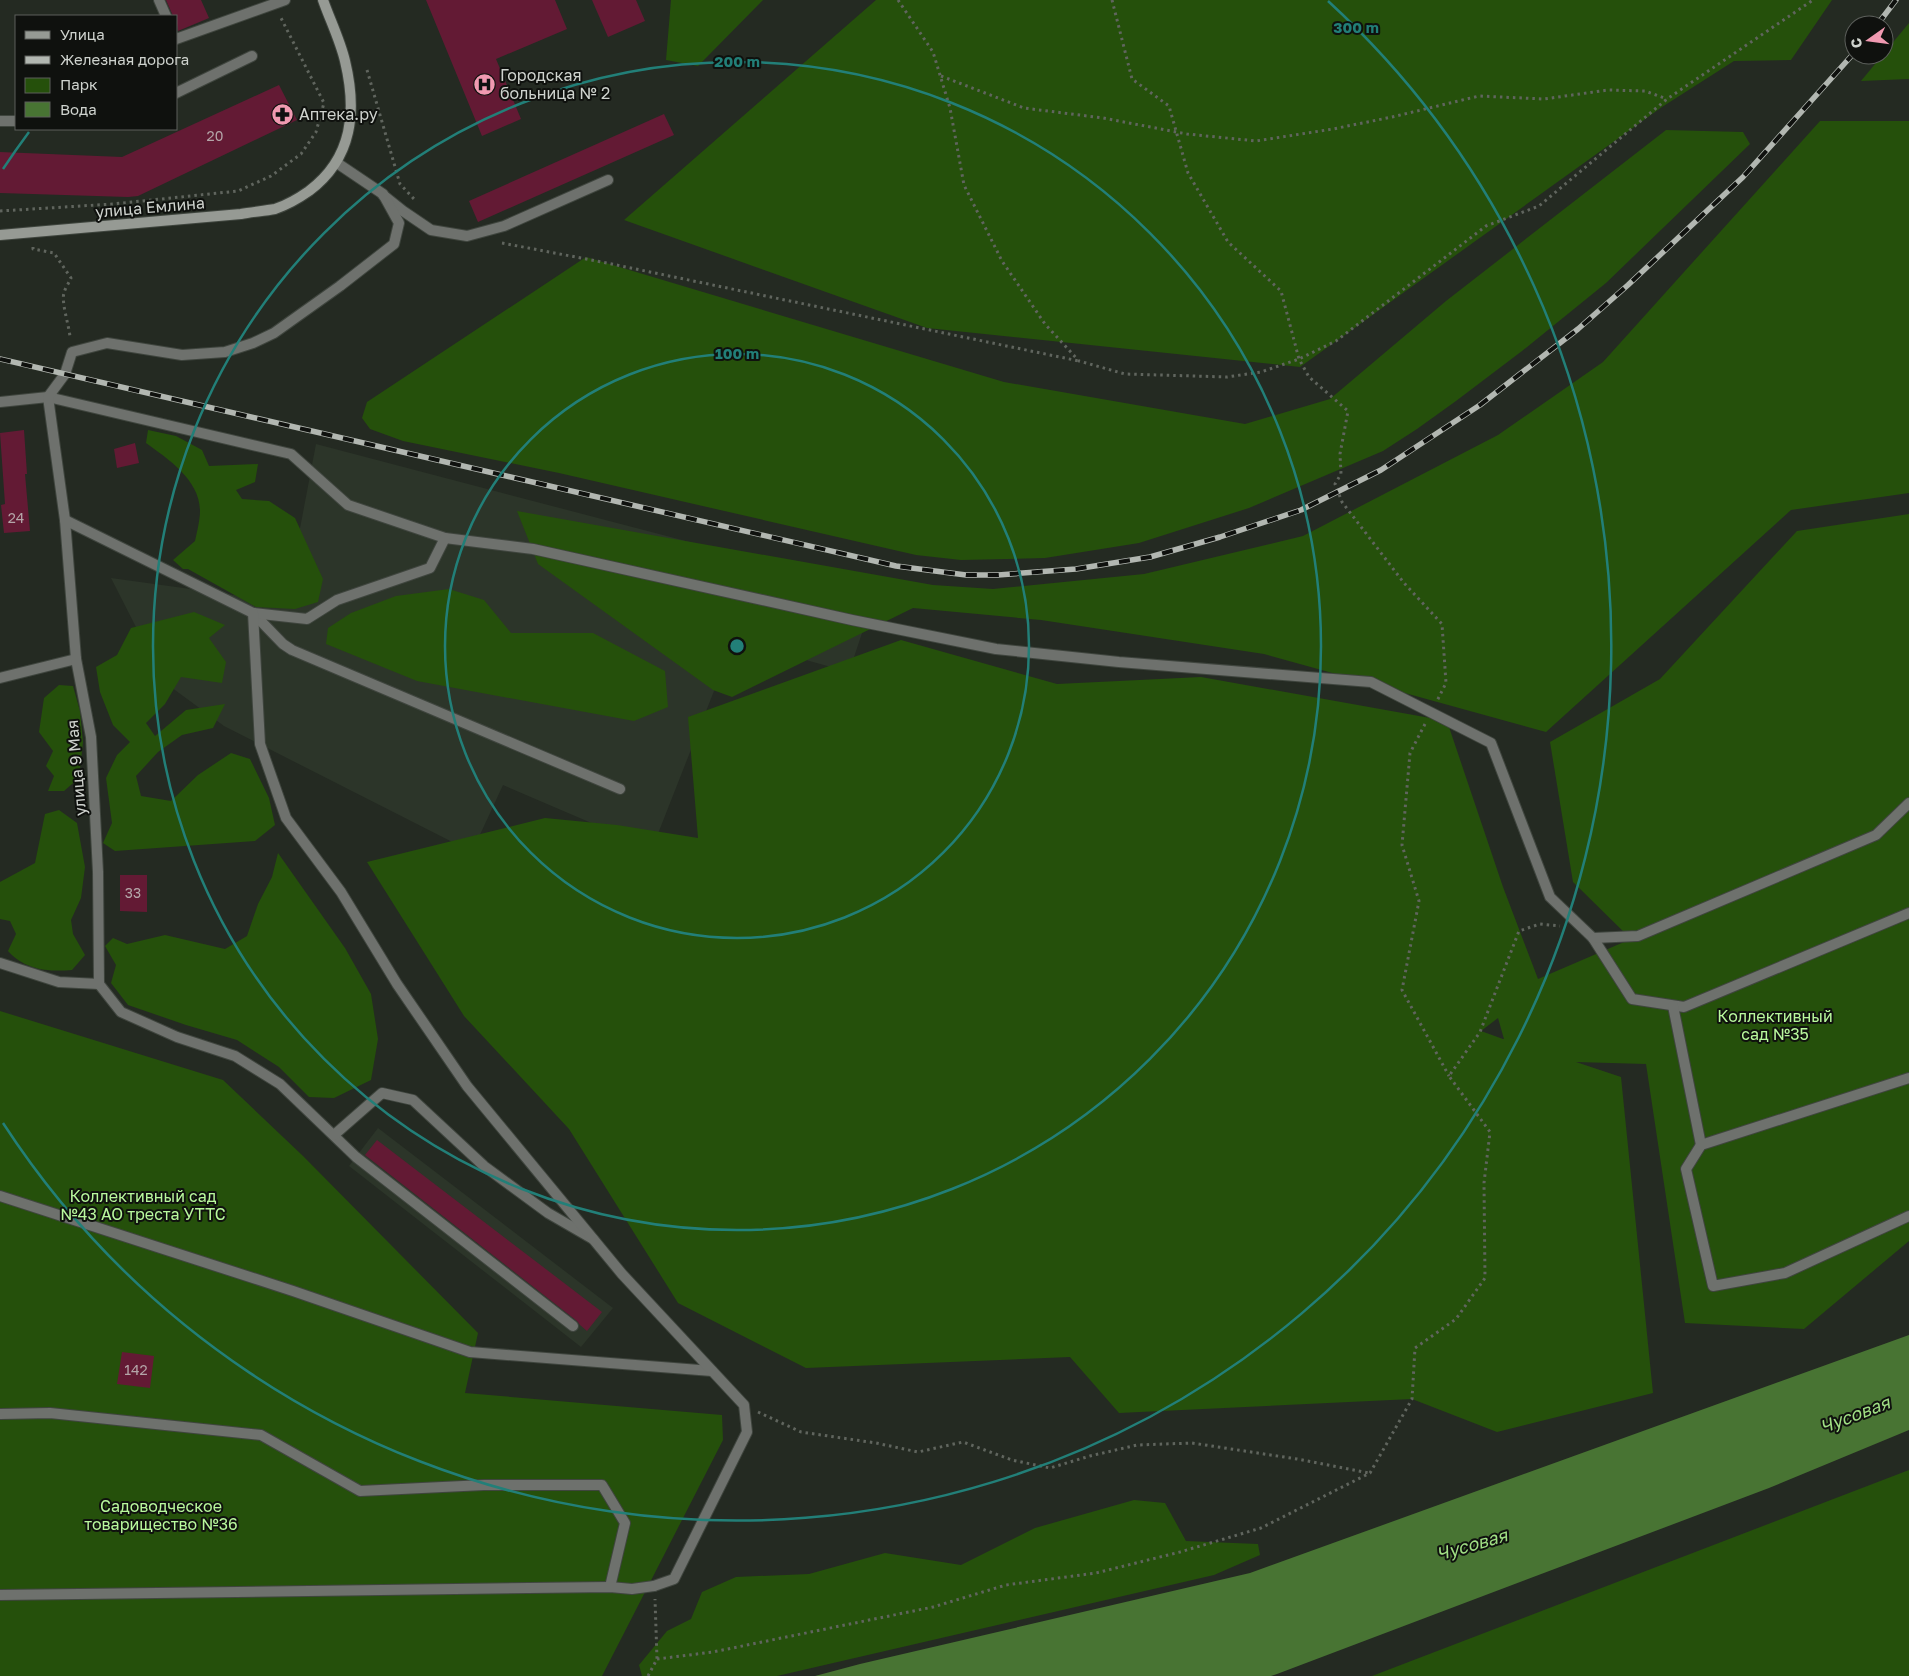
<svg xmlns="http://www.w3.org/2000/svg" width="1909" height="1676" viewBox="0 0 1909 1676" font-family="'Golos Text',sans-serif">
	<rect width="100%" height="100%" fill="#242a22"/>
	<g fill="#2c3529">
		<polygon points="316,444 876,591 849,672 734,640 652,849 503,785 472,852 224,726 164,682 111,578 286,602"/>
		<polygon points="378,1128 613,1308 581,1347 349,1166"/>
	</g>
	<g fill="#25500b" fill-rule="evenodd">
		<polygon points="671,0 763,0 698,66 666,60"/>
		<polygon points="876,0 1832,0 1791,60 1734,61 1662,107 1300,367 927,328 624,220"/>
		<polygon points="1909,23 1909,79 1861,81"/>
		<polygon points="1820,121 1909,121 1909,493 1791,510 1546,732 1264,654 1041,620 913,608 732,697 713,690 538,564 517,511 933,585 993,589 1144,574 1303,536 1498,435 1603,362"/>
		<polygon points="1666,130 1743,132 1750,144 1606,283 1522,351 1456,401 1417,429 1383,451 1249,508 1139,543 1045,558 961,560 916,555 559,473 403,441 370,429 362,418 367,402 586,257 1004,382 1245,424 1330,399 1446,301"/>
		<path d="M148 430 176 436 202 450 209 466 258 464 255 482 236 490 242 499 269 501 295 518 323 579 318 602 295 609 256 607 188 569H183L173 560 195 541C197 532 200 520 200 511 200 480 168 459 146 443Z"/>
		<path d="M1909 514V1241L1804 1329 1685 1323 1646 1064 1576 1062 1621 1077 1653 1393 1497 1432 1412 1399 1119 1413 1070 1357 806 1368 678 1303 569 1129 464 1016 367 862 545 818 617 825 698 838 688 717 901 640 1057 684 1201 677 1447 721 1503 887 1538 979 1631 939 1573 882 1550 742 1660 679 1797 531ZM1498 1018 1504 1039H1503L1481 1031Z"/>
		<polygon points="449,589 484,600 511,633 593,633 665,671 668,707 634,721 417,681 326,644 328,628 351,613 396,596"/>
		<polygon points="194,612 225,625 209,638 226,662 222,683 181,677 165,704 146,723 155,736 186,710 225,704 213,728 182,735 158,752 136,776 141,796 171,801 198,775 231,753 250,759 269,798 275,825 255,841 115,851 103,843 112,823 106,778 117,755 130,742 113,725 100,692 96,667 117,655 131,628"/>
		<polygon points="59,685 73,686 80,711 83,742 79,778 64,791 48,791 54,776 46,766 53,751 39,732 44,698"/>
		<path d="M59 810 77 823 85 867 81 898 71 920 73 934 85 955 72 970C48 972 25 970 8 951L16 934 10 921 0 919V882L35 863 45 814Z"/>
		<polygon points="278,853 345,948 371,994 378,1039 371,1080 334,1098 309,1097 279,1067 237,1040 186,1025 128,1005 111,983 116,965 105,946 113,938 127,944 165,935 225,949 247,936 258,904 272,877"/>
		<polygon points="0,1011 223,1080 303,1156 478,1333 465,1393 722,1415 723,1440 602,1676 0,1676"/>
		<polygon points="1909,1470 1909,1676 1372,1676"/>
		<polygon points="1134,1500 1165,1503 1186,1541 1258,1544 1260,1555 1214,1575 777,1676 642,1676 639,1665 667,1631 691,1619 702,1592 736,1577 809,1574 885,1553 961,1565 1035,1528"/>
	</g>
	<polygon fill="#487433" points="1909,1335 1909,1430 1769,1488 1277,1674 1271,1676 815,1676 860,1664 1250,1573"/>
	<g fill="#631a34">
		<polygon points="166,0 201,0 209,18 178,31 176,16 173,16"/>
		<polygon points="426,0 555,0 567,29 496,59 521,119 482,136"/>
		<polygon points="592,0 636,0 645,21 608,37"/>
		<polygon points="279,85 297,120 138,196 128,197 0,193 0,152 122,157"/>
		<polygon points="664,114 674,135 478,222 469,201"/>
		<polygon points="24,430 27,474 25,474 30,531 4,533 1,505 5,504 0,433"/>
		<polygon points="135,443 139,463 117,468 114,449"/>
		<polygon points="120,875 147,875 147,912 120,911"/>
		<polygon points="377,1140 602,1312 587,1331 580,1325 577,1321 365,1155"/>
		<polygon points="122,1352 154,1356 150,1388 117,1384"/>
	</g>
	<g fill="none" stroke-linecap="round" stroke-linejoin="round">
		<defs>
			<g id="lane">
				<polyline points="159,0 166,16"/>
				<polyline points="176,39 285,0"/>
				<polyline points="176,93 252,56"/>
				<polyline points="0,121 16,121"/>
				<polyline points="383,195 403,211 431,230 467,236 504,226 608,180"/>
				<polyline points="0,402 48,397 291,454 348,505 445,538 533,549 852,620 996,649 1119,662 1371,682 1491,743 1550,897 1593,938 1632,999 1684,1007 1909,913"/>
				<polyline points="253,613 283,644 292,650 620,789"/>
				<polyline points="253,613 307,619 337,600 430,568 445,538"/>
				<polyline points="0,678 76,659"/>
				<polyline points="1593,938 1638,936 1876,835 1909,803"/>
				<polyline points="99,984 121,1012 177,1037 235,1056 280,1084 356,1157 573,1326"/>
				<polyline points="1673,1006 1701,1145"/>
				<polyline points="1909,1078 1701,1145 1686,1169 1713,1286 1785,1273 1909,1216"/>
				<polyline points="334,1135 382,1093 413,1100 484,1166 548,1213 593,1239"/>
				<polyline points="0,1196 293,1291 470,1352 712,1371"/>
				<polyline points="0,1414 50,1413 261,1435 360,1491 484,1485 602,1485 625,1523 610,1587"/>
				<polyline points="0,1595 610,1587 632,1589 654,1586"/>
			</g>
			<g id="street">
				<polyline points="65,520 253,613 260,744 286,818 341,892 397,984 467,1086 622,1274 744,1405 747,1432 674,1579 654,1586"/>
				<polyline points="0,963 59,982 99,984 98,872 91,737 76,659 65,520 48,397 65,374 72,352 107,343 182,355 225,352 253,343 274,333 340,286 394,244 399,223 383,194 337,163"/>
			</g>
			<path id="secondary" d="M0 235 241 214C252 212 264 211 275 209 287 205 299 198 309 191 353 158 357 111 345 61 340 40 330 20 323 0"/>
		</defs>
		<use href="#lane" stroke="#3f453e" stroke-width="12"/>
		<use href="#street" stroke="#3f453e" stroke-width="12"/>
		<use href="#secondary" stroke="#3f453e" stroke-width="12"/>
		<g stroke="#60655e" stroke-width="3" stroke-dasharray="2.5 4" stroke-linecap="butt">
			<polyline points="898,0 933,52 950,108 964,185 1002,261 1045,324 1079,361 1125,374 1227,377 1261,372 1299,359 1336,341 1486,226 1539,206 1667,99 1813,0"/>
			<polyline points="1112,0 1132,79 1169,106 1188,173 1228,242 1281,291 1299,359 1309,377 1348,411 1340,454 1341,474 1335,484 1342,502 1404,583 1442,624 1446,683 1437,701"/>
			<polyline points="367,70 400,184 414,199"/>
			<polyline points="941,76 1024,108 1103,118 1187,134 1256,141 1333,129 1392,117 1479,96 1544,99 1608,90 1645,91 1667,99"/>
			<polyline points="0,211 113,204 238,191 271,176 301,154 316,132 324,103 280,16"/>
			<polyline points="502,243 602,262 1079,361"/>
			<path d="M33 247V249L54 253 71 278C69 283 65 288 64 293 61 302 69 325 70 337"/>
			<polyline points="1425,724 1410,753 1402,845 1419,901 1402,990 1449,1076"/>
			<polyline points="758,1412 801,1432 876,1443 918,1452 963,1442 1012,1460 1050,1468 1090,1456 1137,1445 1192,1443 1297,1459 1369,1473"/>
			<polyline points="657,1659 713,1652 933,1607 1006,1585 1096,1573 1180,1552 1261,1528 1370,1473 1412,1399 1415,1348 1456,1319 1485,1278 1484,1183 1490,1132 1449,1076 1480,1032 1519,931 1540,924 1560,926"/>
			<polyline points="648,1676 657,1659 655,1599"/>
		</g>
		<use href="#lane" stroke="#6e716d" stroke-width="10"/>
		<use href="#street" stroke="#6e716d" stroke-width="10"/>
		<use href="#secondary" stroke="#969a94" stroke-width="10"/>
		<defs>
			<g id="rail">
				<polyline points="1877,25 1896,0"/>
				<polyline points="0,359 896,566 966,575 998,575 1076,569 1150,557 1220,537 1301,510 1381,470 1480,405 1578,329 1628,285 1743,177 1854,53"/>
			</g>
		</defs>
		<use href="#rail" stroke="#b2b7b1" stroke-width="5.5"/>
		<use href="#rail" stroke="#0f110e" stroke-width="4" stroke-dasharray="11" stroke-linecap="butt"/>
	</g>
	<g fill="none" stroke="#227f78" stroke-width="2.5">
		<circle cx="737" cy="646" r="292"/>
		<circle cx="737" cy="646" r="584"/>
		<path d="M3 169A875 875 0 0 1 29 132M1328 1A875 875 0 1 1 3 1123"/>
	</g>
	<defs>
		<symbol id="hospital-disc" viewBox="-11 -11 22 22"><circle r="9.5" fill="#f19ab1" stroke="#0f110e"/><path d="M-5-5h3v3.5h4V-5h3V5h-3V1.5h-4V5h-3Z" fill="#111"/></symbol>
		<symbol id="pharmacy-disc" viewBox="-11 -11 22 22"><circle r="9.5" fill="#f19ab1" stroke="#0f110e"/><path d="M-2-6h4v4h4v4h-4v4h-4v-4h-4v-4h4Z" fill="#111"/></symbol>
	</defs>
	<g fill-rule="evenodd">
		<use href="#hospital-disc" x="472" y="72" width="25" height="25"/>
		<use href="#pharmacy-disc" x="270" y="102" width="25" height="25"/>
	</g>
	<g text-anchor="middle" stroke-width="4" stroke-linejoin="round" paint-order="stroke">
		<g font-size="14" fill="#b4a5a8">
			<text x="215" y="141">20</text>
			<text x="16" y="523">24</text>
			<text x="133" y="898">33</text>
			<text x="136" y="1375">142</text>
		</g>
		<g font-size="16" fill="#cfd3ce" stroke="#0f110e" text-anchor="start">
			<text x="500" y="81">Городская<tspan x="500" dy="18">больница № 2</tspan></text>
			<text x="299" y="120">Аптека.ру</text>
		</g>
		<g font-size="16" fill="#cfd3ce" stroke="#0f110e">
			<text transform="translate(150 207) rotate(-5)" y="6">улица Емлина</text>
			<text transform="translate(76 768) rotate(-95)" y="6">улица 9 Мая</text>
		</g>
		<g font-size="16" fill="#b9f99d" stroke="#0f110e">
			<text x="1775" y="1022">Коллективный<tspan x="1775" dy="18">сад №35</tspan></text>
			<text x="143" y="1202">Коллективный сад<tspan x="143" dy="18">№43 АО треста УТТС</tspan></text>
			<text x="161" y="1512">Садоводческое<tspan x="161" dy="18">товарищество №36</tspan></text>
		</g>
		<g font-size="18" font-style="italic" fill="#a0df84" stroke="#0f110e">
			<text transform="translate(1855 1415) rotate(-21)" y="6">Чусовая</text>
			<text transform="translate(1472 1545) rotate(-16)" y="6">Чусовая</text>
		</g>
	</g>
	<circle cx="737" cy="646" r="8" fill="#227f78" stroke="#0f110e" stroke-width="2.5"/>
	<g font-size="15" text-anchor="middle" font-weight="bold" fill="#227f78" stroke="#0f110e" stroke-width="4" stroke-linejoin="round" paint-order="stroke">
		<text x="1356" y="33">300 m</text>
		<text x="737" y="67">200 m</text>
		<text x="737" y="359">100 m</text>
	</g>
	<rect x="15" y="15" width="162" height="115" fill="#0f110e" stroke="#5c5f5b"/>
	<rect x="25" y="31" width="25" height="8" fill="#969a94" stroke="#5c5f5b"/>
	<text x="60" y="40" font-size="15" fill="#cfd3ce">Улица</text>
	<rect x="25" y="56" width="25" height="8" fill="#b2b7b1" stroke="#5c5f5b"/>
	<text x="60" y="65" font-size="15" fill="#cfd3ce">Железная дорога</text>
	<rect x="25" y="78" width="25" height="15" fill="#25500b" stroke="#5c5f5b"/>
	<text x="60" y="90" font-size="15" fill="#cfd3ce">Парк</text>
	<rect x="25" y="102" width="25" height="15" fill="#487433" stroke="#5c5f5b"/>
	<text x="60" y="115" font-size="15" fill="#cfd3ce">Вода</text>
	<g transform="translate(1869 40) rotate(256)"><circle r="24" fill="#0f110e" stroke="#5c5f5b"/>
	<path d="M0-4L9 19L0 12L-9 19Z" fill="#f19ab1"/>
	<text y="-8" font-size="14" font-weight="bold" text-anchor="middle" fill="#cfd3ce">С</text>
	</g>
</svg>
